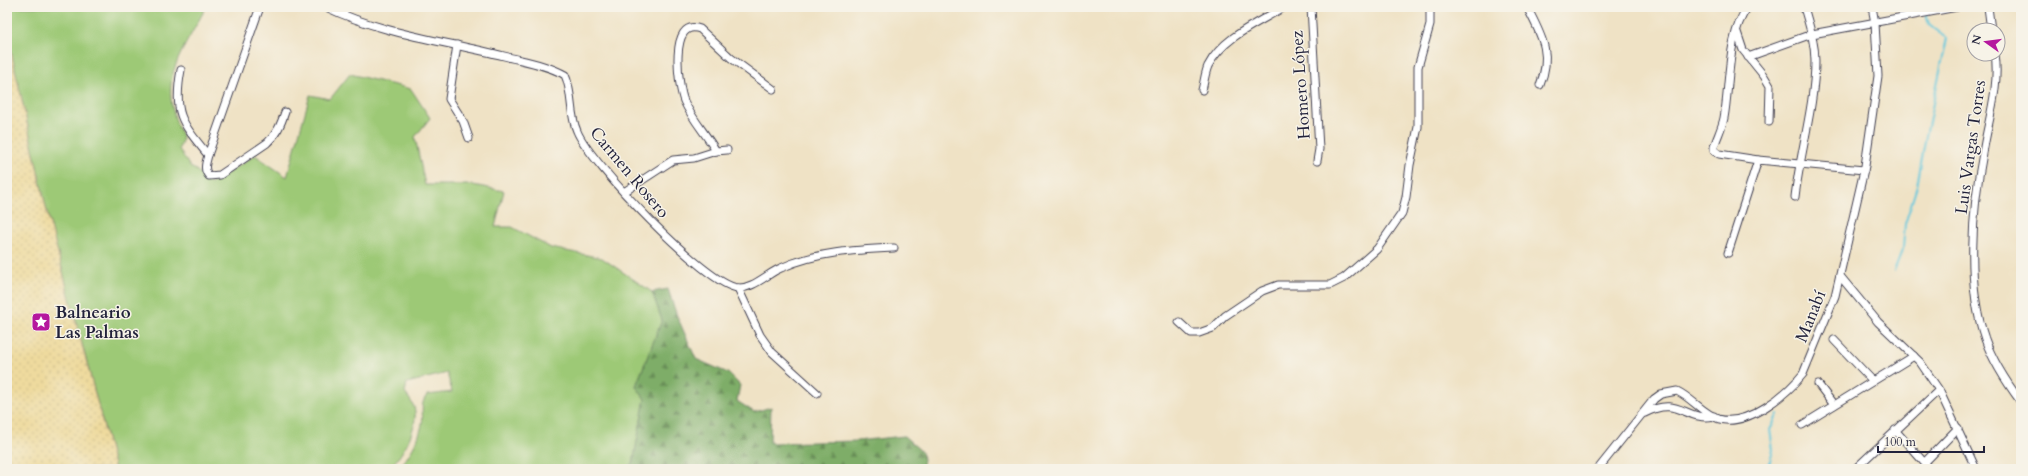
<svg xmlns="http://www.w3.org/2000/svg" width="2028" height="476" viewBox="0 0 2028 476" font-family="Cardo,serif">
	<defs>
		<pattern id="forest-firs" width="22" height="20" patternUnits="userSpaceOnUse"><rect width="22" height="20" fill="#7ead67"/><path d="M5 1l3.5 6h-7zM16 11l3.5 6h-7z" fill="#678c56"/></pattern>
		<pattern id="sand-dots" width="8" height="8" patternUnits="userSpaceOnUse"><rect width="8" height="8" fill="#eeda9e"/><path d="M2 2h.1M6 6h.1" fill="none" stroke="#ccbb89" stroke-width="1.8" stroke-linecap="round"/></pattern>
	</defs>
	<rect width="100%" height="100%" fill="#f7f3e8"/>
	<filter id="ink" filterUnits="userSpaceOnUse"><feTurbulence type="fractalNoise" baseFrequency=".025" numOctaves="2"/><feDisplacementMap in="SourceGraphic" scale="8" xChannelSelector="R" yChannelSelector="G"/><feConvolveMatrix kernelMatrix="1 2 1 2 8 2 1 2 1" color-interpolation-filters="sRGB"/></filter>
	<filter id="wash" filterUnits="userSpaceOnUse"><feTurbulence type="fractalNoise" baseFrequency=".012" numOctaves="4" result="noise"/><feDisplacementMap in="SourceGraphic" scale="16" xChannelSelector="R" yChannelSelector="G"/><feGaussianBlur stdDeviation="0.9" result="paint"/><feColorMatrix in="noise" values="0 0 0 0 0 0 0 0 0 0 0 0 0 0 0 0 0 1.4 0 .05"/><feComposite in="paint" operator="in"/></filter>
	<g filter="url(#wash)">
		<rect width="100%" height="100%" fill="#efe2c5"/>
		<path fill="#9dc976" stroke="#607658" d="M7 7H206C180 58 155 79 183 138L179 149 190 167 196 170 211 184 255 155 287 177 310 95 330 99 350 74 411 89 430 118 415 137 425 185H473L504 191 495 227H512L551 248 602 258 652 292 662 320 636 386 645 399 633 464 624 469H398C409 456 418 442 422 425 424 413 419 405 427 395L452 392 447 373 407 383 405 393C408 397 412 402 414 407 420 424 402 459 387 469H115L47 212 7 33Z"/>
		<polygon fill="url(#forest-firs)" stroke="#506851" points="668,289 677,316 696,359 728,373 740,385 737,401 754,412 771,407 770,443 857,441 904,436 922,452 924,469 624,469 633,463 645,399 636,386 662,320 652,292"/>
		<polygon fill="url(#sand-dots)" stroke="#887e6c" points="7,33 47,212 115,469 7,469"/>
		<g fill="none" stroke-linecap="round" stroke-linejoin="round">
			<g stroke="#60c8dd" stroke-width="2">
				<polyline points="1894,271 1903,248 1905,224 1917,186 1926,136 1947,38 1929,24 1923,7"/>
				<polyline points="1768,469 1773,450 1770,430 1778,414"/>
			</g>
		</g>
	</g>
	<g filter="url(#ink)">
		<g fill="none" stroke-linecap="round" stroke-linejoin="round">
			<defs>
				<g id="street">
					<path d="M260 7 208 155C206 163 203 170 209 176L220 175 267 143C277 134 281 124 285 112"/>
					<path d="M326 7C382 34 444 41 504 56 523 61 548 65 565 75 573 92 569 114 577 131 589 162 707 286 738 288 753 289 768 273 781 268 816 252 856 250 894 248"/>
					<polyline points="1311,7 1319,149 1317,161"/>
					<path d="M1527 7C1541 35 1553 53 1540 85"/>
					<path d="M1748 7C1727 33 1730 86 1724 118 1722 128 1717 137 1714 147V150L1719 154 1758 160"/>
					<polyline points="1988,7 1991,30"/>
					<polyline points="1737,32 1743,50 1764,76 1770,86 1769,122"/>
					<polyline points="457,45 449,99 463,121 469,138"/>
					<path d="M1995 54C2000 86 1988 121 1983 153 1972 209 1966 285 1985 339 1993 362 2007 383 2021 402"/>
					<polyline points="1748,57 1812,34 1957,7"/>
					<path d="M181 70C173 113 181 122 208 155"/>
					<path d="M1202 90C1204 83 1205 73 1208 66 1223 37 1258 23 1284 7"/>
					<path d="M716 151C706 134 692 119 684 101 678 86 669 17 700 29L731 58 773 89"/>
					<polyline points="624,192 673,160 694,158 716,151 727,150"/>
					<path d="M1795 197C1800 153 1815 104 1815 61 1815 42 1809 25 1804 7"/>
					<polyline points="1728,253 1758,160 1864,170"/>
					<polyline points="1840,276 1878,322 1920,362 1939,390 1976,469"/>
					<polyline points="738,288 760,335 772,352 817,393"/>
					<polyline points="1179,322 1191,333 1199,333 1213,328 1225,316 1262,291 1278,285 1330,285 1344,278 1377,249 1402,213 1406,197 1410,165 1418,127 1418,67 1430,25 1430,7"/>
					<polyline points="1834,340 1873,381"/>
					<polyline points="1818,384 1834,405"/>
					<path d="M1645 413C1679 395 1686 422 1714 416"/>
					<polyline points="1802,425 1914,356"/>
					<polyline points="1895,430 1930,469"/>
					<polyline points="1925,462 1958,428"/>
					<path d="M1598 469 1654 399 1661 394 1677 391C1692 398 1703 414 1719 419 1747 427 1786 395 1803 374L1835 296 1865 166 1878 76 1875 23 1872 7"/>
					<polyline points="1855,469 1939,390"/>
				</g>
			</defs>
			<use href="#street" stroke="#413f50" stroke-width="9"/>
			<use href="#street" stroke="#fff" stroke-width="7"/>
		</g>
	</g>
	<defs>
		<symbol id="sight-square" viewBox="-11 -11 22 22"><rect x="-9" y="-9" width="18" height="18" rx="4" fill="#b5179e" stroke="#f7f3e8"/><path d="M0-6L1.8-2.2L6-1.7L2.9 1.2L3.7 5.4L0 3.3L-3.7 5.4L-2.9 1.2L-6-1.7L-1.8-2.2Z" fill="#fff"/></symbol>
	</defs>
	<g fill-rule="evenodd">
		<use href="#sight-square" x="30" y="311" width="22" height="22"/>
	</g>
	<g text-anchor="middle" stroke-width="3" stroke-linejoin="round" paint-order="stroke">
		<g font-size="17" fill="#22223b" stroke="#f7f3e8">
			<text transform="translate(1300 85) rotate(-94)" y="6">Homero López</text>
			<text transform="translate(1970 147) rotate(-82)" y="6">Luis Vargas Torres</text>
			<text transform="translate(630 172) rotate(50)" y="6">Carmen Rosero</text>
			<text transform="translate(1810 316) rotate(-68)" y="6">Manabí</text>
		</g>
		<g font-size="17" font-weight="bold" fill="#22223b" stroke="#f7f3e8" text-anchor="start">
			<text x="55" y="318">Balneario<tspan x="55" dy="20">Las Palmas</tspan></text>
		</g>
	</g>
	<rect width="2028" height="476" fill="none" stroke="#f7f3e8" stroke-width="24"/>
	<g transform="translate(1986 42) rotate(284)"><circle r="19" fill="#f7f3e8" stroke="#a29fa3"/>
	<path d="M0-3L7 15L0 10L-7 15Z" fill="#b5179e"/>
	<text y="-6" font-size="11" font-weight="bold" text-anchor="middle" fill="#22223b">N</text>
	</g>
	<path d="M1878 446v6h106v-6" fill="none" stroke="#22223b" stroke-width="2"/>
	<text x="1884" y="446" font-size="12" fill="#22223b" stroke="#f7f3e8" stroke-width="3" paint-order="stroke">100 m</text>
</svg>
